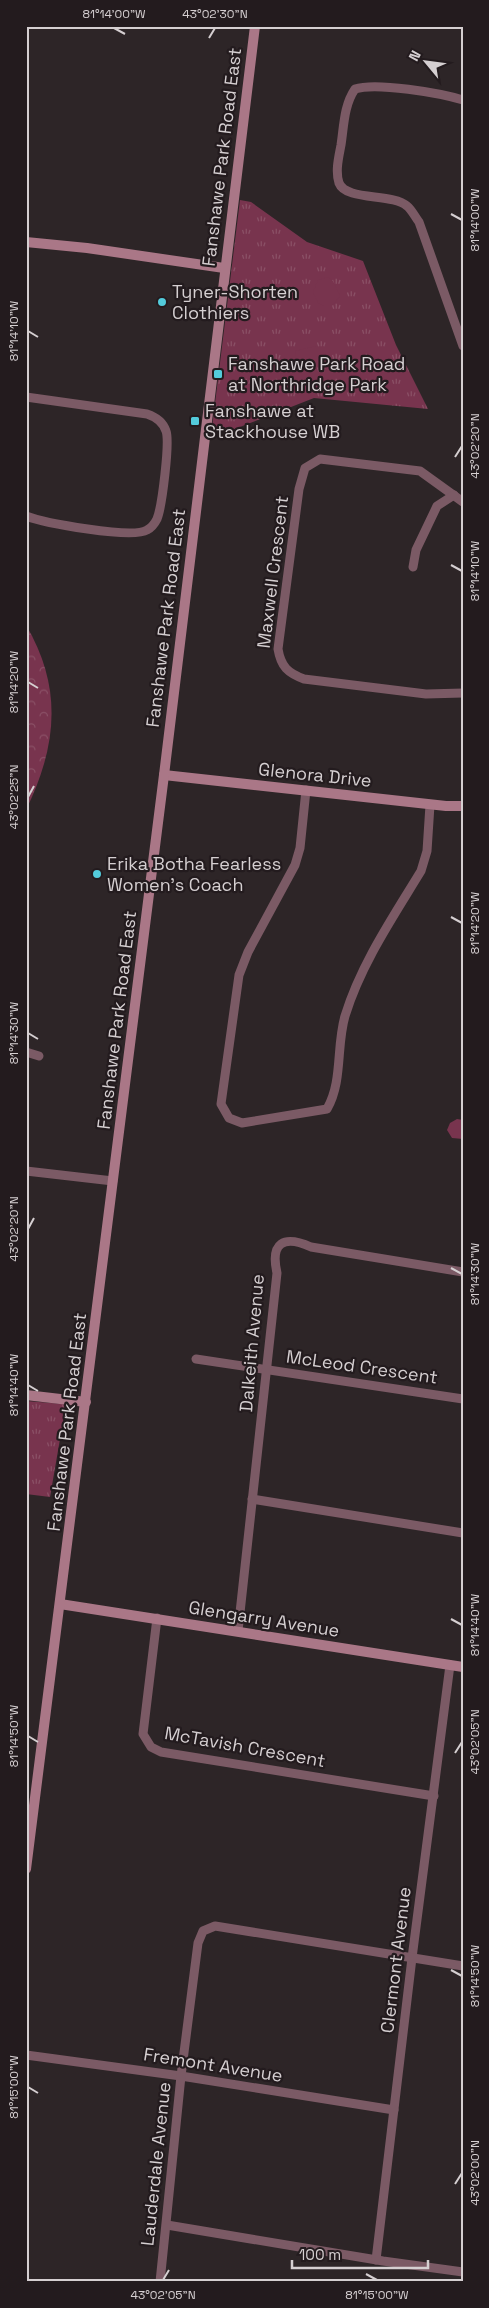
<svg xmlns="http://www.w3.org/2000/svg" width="489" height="2308" viewBox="0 0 489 2308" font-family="'Space Grotesk',sans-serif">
	<defs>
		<pattern id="grass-tufts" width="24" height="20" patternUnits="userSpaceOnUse" patternTransform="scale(1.25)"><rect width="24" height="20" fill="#78344e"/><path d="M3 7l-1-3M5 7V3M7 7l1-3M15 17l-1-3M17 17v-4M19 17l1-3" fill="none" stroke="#8a5066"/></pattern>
		<pattern id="forest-crowns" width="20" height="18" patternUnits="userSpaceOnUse" patternTransform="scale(1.25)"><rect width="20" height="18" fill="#78344e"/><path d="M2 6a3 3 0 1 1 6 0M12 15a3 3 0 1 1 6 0" fill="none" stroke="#8a5066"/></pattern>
	</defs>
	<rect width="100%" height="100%" fill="#2d2527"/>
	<g fill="url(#grass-tufts)">
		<polygon points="240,200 251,202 307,242 363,261 396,345 428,409 314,398 227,432 212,428"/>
		<polygon points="26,1401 63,1404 68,1410 65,1410 50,1497 26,1494"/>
	</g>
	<path fill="url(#forest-crowns)" d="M26 625C63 688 57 746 26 810Z"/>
	<g fill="#78344e">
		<polygon points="328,277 333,281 340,296 332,306 324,306 318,303 313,292 318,280"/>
		<polygon points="316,346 316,364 297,366 295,351"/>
		<polygon points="457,1119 463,1120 463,1139 452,1138 447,1130 450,1123"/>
	</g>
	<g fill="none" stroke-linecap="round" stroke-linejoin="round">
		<g stroke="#7b5a65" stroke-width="9">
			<path d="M463 100C440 93 376 82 355 89 344 105 344 125 341 145 339 156 335 171 339 183 346 201 392 193 407 206 412 210 415 217 419 222L463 346"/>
			<path d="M26 397 147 414C156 417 163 422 166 431 170 442 162 507 157 519 155 523 151 528 147 530 132 539 44 523 26 516"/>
			<path d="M463 502 420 471 320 459 305 468 299 489 278 649C281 667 288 673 304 679L426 694 463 693"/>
			<polyline points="413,567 416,550 437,506 454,495"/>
			<path d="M306 790 300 848 295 865 248 952 239 975 221 1104 229 1118 242 1123 327 1109C343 1081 336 1047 345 1016 361 964 393 917 421 871L427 851 430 805"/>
			<polyline points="26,1052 39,1056"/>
			<polyline points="26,1171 113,1181"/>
			<polyline points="196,1359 463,1399"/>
			<polyline points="252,1499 463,1533"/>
			<polyline points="157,1618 143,1734 151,1747 161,1752 434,1796"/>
			<path d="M238 1631 277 1273C270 1242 284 1235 311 1247L463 1272"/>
			<polyline points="26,2055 181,2076 394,2110"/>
			<polyline points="167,2225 383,2261 463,2272"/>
			<polyline points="376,2260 412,1958 450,1665"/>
			<polyline points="160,2282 181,2076 198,1943 203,1931 215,1926 463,1966"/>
		</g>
		<g stroke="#aa7787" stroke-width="10">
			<polyline points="26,242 87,248 224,268"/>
			<polyline points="164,775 446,806 463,806"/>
			<polyline points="26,1395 86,1402"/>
			<polyline points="60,1604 463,1667"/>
			<polyline points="26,1869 164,775 255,26"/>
		</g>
	</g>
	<path fill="none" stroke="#d5cfd1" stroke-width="2" d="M114 28 125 34M209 38 215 28M451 214 462 220M28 331 38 337M455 457 462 446M451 565 462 571M28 682 38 688M28 797 34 786M451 917 462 923M28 1033 38 1039M28 1229 34 1218M451 1268 462 1274M28 1385 38 1391M451 1619 462 1625M28 1736 38 1742M455 1753 462 1742M451 1970 462 1976M28 2087 38 2093M455 2184 462 2173M366 2274 377 2280M163 2280 169 2270"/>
	<g fill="#53cbdb" stroke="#231b1e" stroke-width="2">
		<circle cx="162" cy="302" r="5"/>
		<rect x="213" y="369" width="10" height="10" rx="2.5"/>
		<rect x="190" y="416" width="10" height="10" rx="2.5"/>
		<circle cx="97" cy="874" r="5"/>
	</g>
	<g text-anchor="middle" stroke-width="4.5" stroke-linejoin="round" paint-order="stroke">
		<g font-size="18" fill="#d5cfd1" stroke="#231b1e">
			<text transform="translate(222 157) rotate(-83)" y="6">Fanshawe Park Road East</text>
			<text transform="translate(273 572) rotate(-83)" y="6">Maxwell Crescent</text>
			<text transform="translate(166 618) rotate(-83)" y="6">Fanshawe Park Road East</text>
			<text transform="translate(315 775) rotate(6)" y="6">Glenora Drive</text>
			<text transform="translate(117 1020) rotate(-83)" y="6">Fanshawe Park Road East</text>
			<text transform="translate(252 1343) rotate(-85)" y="6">Dalkeith Avenue</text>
			<text transform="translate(362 1367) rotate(8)" y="6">McLeod Crescent</text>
			<text transform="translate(67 1422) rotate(-83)" y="6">Fanshawe Park Road East</text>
			<text transform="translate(264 1619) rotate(9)" y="6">Glengarry Avenue</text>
			<text transform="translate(245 1747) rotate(10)" y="6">McTavish Crescent</text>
			<text transform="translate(396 1960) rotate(-83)" y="6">Clermont Avenue</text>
			<text transform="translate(213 2065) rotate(9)" y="6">Fremont Avenue</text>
			<text transform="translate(156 2164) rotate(-84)" y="6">Lauderdale Avenue</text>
		</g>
		<g font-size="18" fill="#d5cfd1" stroke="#231b1e" text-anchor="start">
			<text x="172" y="298">Tyner-Shorten<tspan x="172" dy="21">Clothiers</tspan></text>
			<text x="228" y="370">Fanshawe Park Road<tspan x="228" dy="21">at Northridge Park</tspan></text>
			<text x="205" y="417">Fanshawe at<tspan x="205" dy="21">Stackhouse WB</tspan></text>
			<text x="107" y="870">Erika Botha Fearless<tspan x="107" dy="21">Women's Coach</tspan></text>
		</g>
	</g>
	<rect width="489" height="2308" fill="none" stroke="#231b1e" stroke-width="55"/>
	<g transform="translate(426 62) rotate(299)" stroke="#231b1e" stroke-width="4" paint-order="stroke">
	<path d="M0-4L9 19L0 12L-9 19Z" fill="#d5cfd1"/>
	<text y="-8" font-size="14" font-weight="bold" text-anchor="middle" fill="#d5cfd1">N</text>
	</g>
	<path d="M292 2260v8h136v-8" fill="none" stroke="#d5cfd1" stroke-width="2.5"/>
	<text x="299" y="2260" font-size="15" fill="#d5cfd1" stroke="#231b1e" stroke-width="4" paint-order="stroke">100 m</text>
	<rect x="28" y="28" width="434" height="2252" fill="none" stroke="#d5cfd1" stroke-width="2"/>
	<g font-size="12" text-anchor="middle" fill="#d5cfd1">
		<text x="114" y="18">81°14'00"W</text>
		<text x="215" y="18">43°02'30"N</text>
		<text transform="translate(475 220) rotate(-90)" y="4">81°14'00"W</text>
		<text transform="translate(14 331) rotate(-90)" y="4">81°14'10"W</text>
		<text transform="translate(475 446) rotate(-90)" y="4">43°02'20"N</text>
		<text transform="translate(475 571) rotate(-90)" y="4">81°14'10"W</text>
		<text transform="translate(14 682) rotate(-90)" y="4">81°14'20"W</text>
		<text transform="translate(14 797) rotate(-90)" y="4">43°02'25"N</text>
		<text transform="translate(475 923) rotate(-90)" y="4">81°14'20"W</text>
		<text transform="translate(14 1033) rotate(-90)" y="4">81°14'30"W</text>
		<text transform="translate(14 1229) rotate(-90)" y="4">43°02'20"N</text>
		<text transform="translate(475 1274) rotate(-90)" y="4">81°14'30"W</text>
		<text transform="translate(14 1385) rotate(-90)" y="4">81°14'40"W</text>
		<text transform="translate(475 1625) rotate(-90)" y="4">81°14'40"W</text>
		<text transform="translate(14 1736) rotate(-90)" y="4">81°14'50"W</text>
		<text transform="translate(475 1742) rotate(-90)" y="4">43°02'05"N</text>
		<text transform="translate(475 1976) rotate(-90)" y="4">81°14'50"W</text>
		<text transform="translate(14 2087) rotate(-90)" y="4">81°15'00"W</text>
		<text transform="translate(475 2173) rotate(-90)" y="4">43°02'00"N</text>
		<text x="163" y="2299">43°02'05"N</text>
		<text x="377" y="2299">81°15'00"W</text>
	</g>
</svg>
